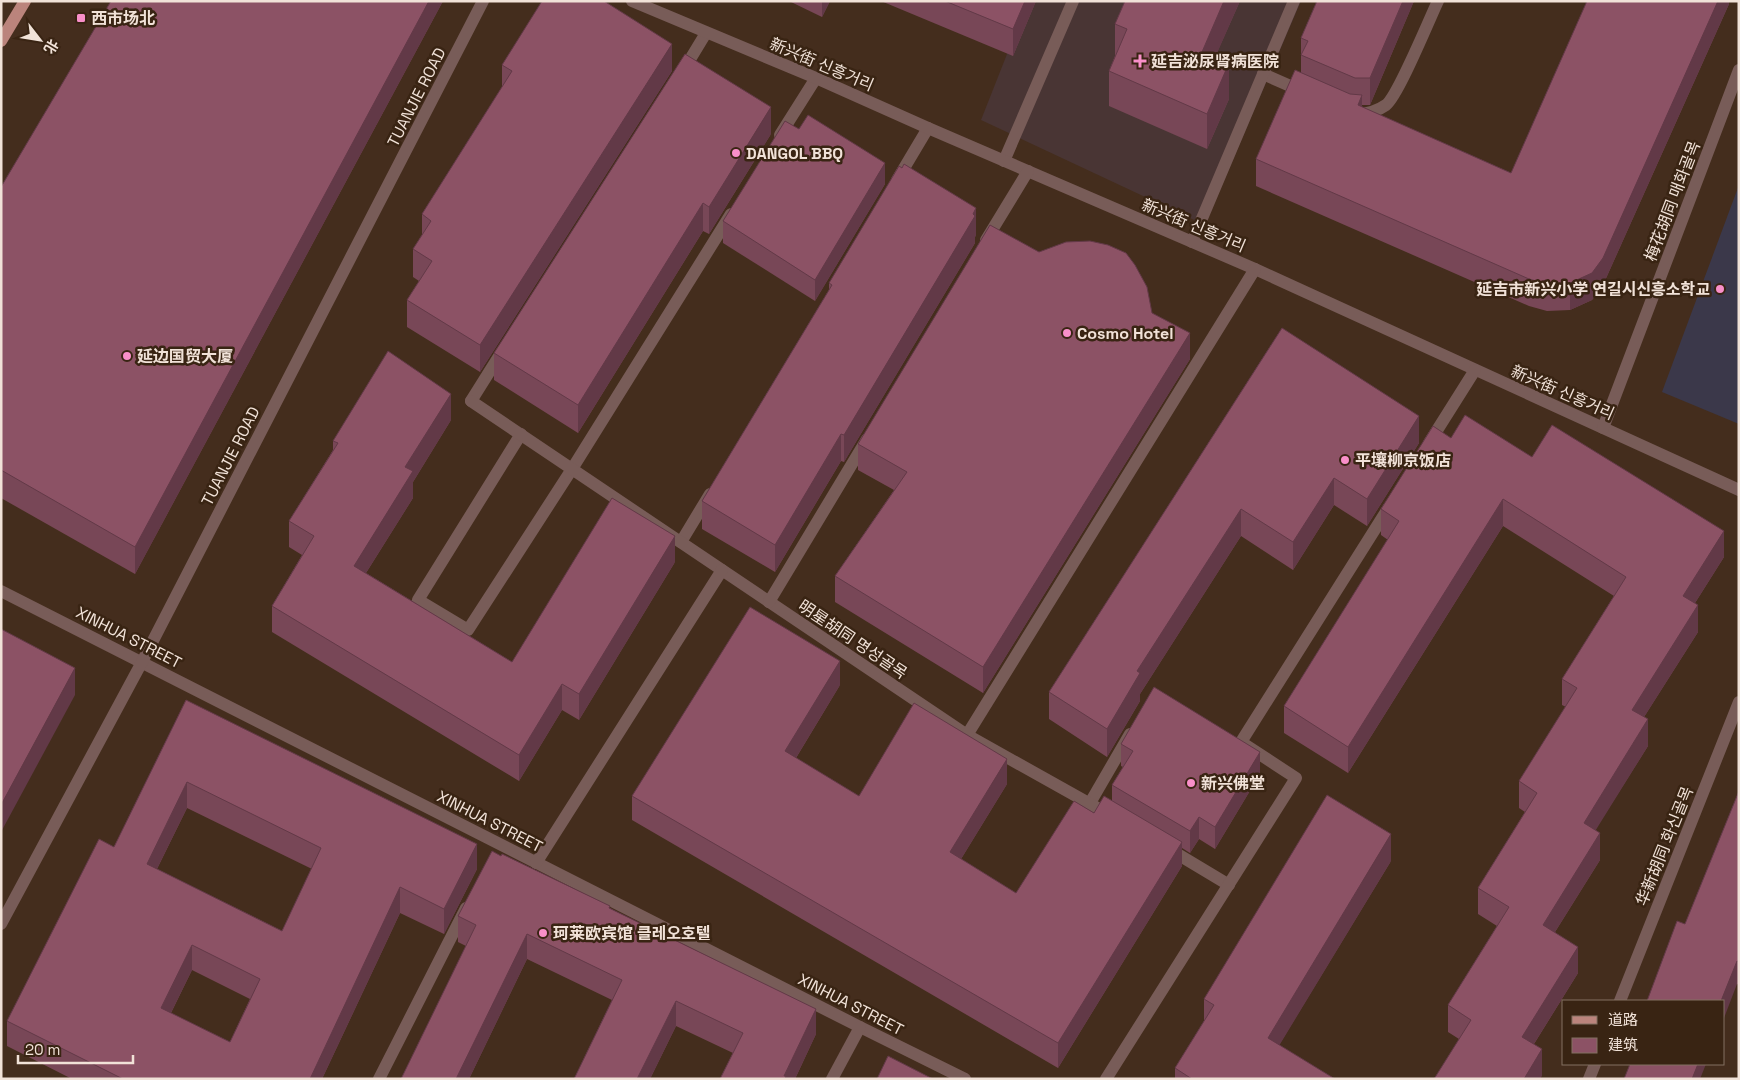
<svg xmlns="http://www.w3.org/2000/svg" width="1740" height="1080" viewBox="0 0 1740 1080" font-family="'Space Grotesk','Noto Sans SC','Noto Sans KR',sans-serif">
	<rect width="100%" height="100%" fill="#442d1d"/>
	<polygon fill="#3b384a" points="1739,185 1739,424 1662,392"/>
	<polygon fill="#493534" points="1028,1 1301,1 1205,225 981,120"/>
	<g fill="none" stroke-linecap="round" stroke-linejoin="round">
		<g stroke="#785c58" stroke-width="12">
			<polyline points="683,71 706,33"/>
			<polyline points="1263,74 1304,92"/>
			<path d="M1357 114C1368 114 1376 112 1386 105 1398 96 1429 20 1438 1"/>
			<polyline points="780,135 816,78"/>
			<polyline points="1004,161 1073,1"/>
			<polyline points="897,180 928,128"/>
			<polyline points="1192,242 1294,1"/>
			<polyline points="471,401 503,350"/>
			<polyline points="521,434 418,600 468,630 572,469 731,214"/>
			<polyline points="681,542 710,494"/>
			<polyline points="1090,803 1130,734"/>
			<polyline points="379,1079 466,908"/>
		</g>
		<g stroke="#785c58" stroke-width="12">
			<polyline points="632,1 816,78 928,128 1255,269 1739,490"/>
			<polyline points="986,240 1028,171"/>
			<polyline points="471,401 967,735 1110,815"/>
			<polyline points="1603,428 1739,70"/>
			<polyline points="1429,443 1475,370"/>
			<polyline points="1,591 860,1027 965,1079"/>
			<polyline points="769,602 867,439"/>
			<polyline points="967,735 1255,269"/>
			<polyline points="1169,849 1229,885"/>
			<polyline points="536,863 722,570"/>
			<polyline points="1,924 142,662 483,1"/>
			<polyline points="1620,1001 1739,702"/>
			<polyline points="832,1079 860,1027"/>
			<polyline points="1106,1079 1296,778 1241,742 1389,507"/>
			<polyline points="1589,1079 1595,1064"/>
		</g>
		<polyline stroke="#bb847c" stroke-width="12" points="1,41 25,1"/>
	</g>
	<g fill="#784757" fill-rule="evenodd">
		<polygon points="443,1 135,574 1,498 1,187"/>
		<polygon points="789,1 830,1 822,17"/>
		<polygon points="881,1 1036,1 1013,56"/>
		<polygon points="1125,1 1240,1 1215,57 1229,99 1207,149 1109,106 1109,71 1115,56 1115,24"/>
		<polygon points="1317,1 1414,1 1370,105 1362,105 1362,107 1511,173 1729,1 1729,4 1603,285 1592,300 1570,310 1547,311 1529,306 1256,186 1256,159 1301,73 1301,38"/>
		<polygon points="502,65 672,71 480,372 407,327 407,300 419,281 413,277 413,249 422,235 422,214 502,87"/>
		<polygon points="799,129 885,184 815,301 723,243 723,221"/>
		<polygon points="771,134 709,234 703,231 578,433 494,380 494,353"/>
		<polygon points="976,235 975,237 975,243 844,462 841,461 775,572 702,529 702,501 829,290 829,283"/>
		<polygon points="1039,252 1152,313 1190,359 983,693 835,602 835,576 894,490 858,470 858,444"/>
		<polygon points="1282,328 1419,443 1367,526 1334,505 1293,570 1241,536 1140,694 1140,701 1107,757 1049,719 1049,692"/>
		<polygon points="451,420 413,482 413,498 366,573 512,662 675,562 579,720 562,710 519,781 272,632 272,606 302,555 289,547 289,521 333,450 333,441"/>
		<polygon points="1451,438 1532,457 1724,557 1695,603 1698,632 1644,717 1648,746 1595,830 1600,860 1555,932 1578,973 1534,1044 1542,1076 1459,1039 1448,1032 1448,1005 1497,926 1478,914 1478,888 1525,812 1519,808 1519,781 1566,707 1562,705 1562,679 1614,596 1503,526 1348,773 1284,733 1284,706 1388,540 1381,535 1381,509"/>
		<polygon points="840,685 796,758 859,796 1007,784 961,859 1016,893 1094,813 1112,801 1112,785 1123,767 1121,766 1121,744 1260,774 1215,849 1199,839 1190,853 1182,848 1182,866 1058,1068 632,820 632,796"/>
		<path d="M186 700 477 869 444 934 400 913 322 1079H72L7 1046V1021L114 847ZM187 808 312 869 282 931 157 869ZM192 970 250 999 230 1042 171 1013Z"/>
		<polygon points="1739,791 1739,985 1737,984 1685,924"/>
		<polygon points="1391,861 1279,1045 1335,1079 1175,1079 1175,1068 1204,1021 1204,999"/>
		<polygon points="610,908 816,1034 795,1079 720,1079 733,1053 676,1026 650,1079 574,1079 612,1000 527,959 469,1079 401,1079 466,946 458,942 458,916"/>
	</g>
	<g fill="#623947">
		<polygon points="429,1 443,1 135,574 135,547"/>
		<polygon points="822,1 830,1 822,17"/>
		<polygon points="1025,1 1036,1 1013,56 1013,29"/>
		<polygon points="1224,1 1240,1 1202,87 1202,52"/>
		<polygon points="1403,1 1414,1 1370,105 1370,78"/>
		<polygon points="1718,1 1729,1 1729,4 1603,285 1592,300 1570,310 1570,283"/>
		<polygon points="672,44 672,71 480,372 480,345"/>
		<polygon points="1229,63 1229,99 1207,149 1207,114"/>
		<polygon points="1362,95 1362,122 1358,105"/>
		<polygon points="771,107 771,134 709,234 709,207"/>
		<polygon points="885,163 885,184 815,301 815,280"/>
		<polygon points="703,203 703,231 578,433 578,405"/>
		<polygon points="976,208 976,235 975,237 975,243 844,462 844,435"/>
		<polygon points="1190,333 1190,359 983,693 983,667"/>
		<polygon points="451,394 451,420 413,482 413,498 354,592 354,566 405,467"/>
		<polygon points="1419,416 1419,443 1367,526 1367,499"/>
		<polygon points="841,434 841,461 775,572 775,545"/>
		<polygon points="1334,478 1334,505 1293,570 1293,542"/>
		<polygon points="1503,499 1503,526 1348,773 1348,747"/>
		<polygon points="1241,509 1241,536 1140,694 1140,701 1107,757 1107,729 1137,671"/>
		<polygon points="1724,531 1724,557 1683,622 1683,596"/>
		<polygon points="675,536 675,562 579,720 579,694"/>
		<polygon points="1698,605 1698,632 1632,736 1632,710"/>
		<polygon points="840,661 840,685 785,776 785,751"/>
		<polygon points="75,668 75,695 1,832 1,805"/>
		<polygon points="562,684 562,710 519,781 519,755"/>
		<polygon points="1648,719 1648,746 1584,849 1584,823"/>
		<polygon points="1260,752 1260,774 1215,849 1215,827"/>
		<polygon points="1007,759 1007,784 950,877 950,852"/>
		<polygon points="187,782 187,808 147,889 147,864"/>
		<polygon points="1199,817 1199,839 1190,853 1190,831"/>
		<polygon points="1600,833 1600,860 1543,951 1543,925"/>
		<polygon points="1391,834 1391,861 1268,1064 1268,1038"/>
		<polygon points="1182,842 1182,866 1058,1068 1058,1043"/>
		<polygon points="477,844 477,869 444,934 444,909"/>
		<polygon points="400,887 400,913 322,1079 310,1079"/>
		<polygon points="527,934 527,959 469,1079 456,1079"/>
		<polygon points="192,945 192,970 161,1033 161,1008"/>
		<polygon points="1578,947 1578,973 1522,1063 1522,1037"/>
		<polygon points="1737,961 1737,984 1724,1018 1724,1001 1721,1001"/>
		<polygon points="676,1001 676,1026 650,1079 637,1079"/>
		<polygon points="816,1009 816,1034 795,1079 784,1079 784,1076"/>
		<polygon points="1542,1049 1542,1076 1540,1079 1524,1079"/>
		<polygon points="1698,1064 1706,1064 1700,1079 1692,1079"/>
	</g>
	<g fill="#8c5265" stroke="#623947" fill-rule="evenodd">
		<polygon points="111,1 429,1 135,547 1,470 1,187"/>
		<polygon points="542,1 604,1 672,44 480,345 407,300 432,261 413,249 431,221 422,214 512,71 502,65"/>
		<polygon points="945,1 1025,1 1013,29"/>
		<polygon points="1125,1 1224,1 1202,52 1229,63 1207,114 1109,71 1127,29 1115,24"/>
		<polygon points="1317,1 1403,1 1370,78 1355,78 1301,55 1308,41 1301,38"/>
		<polygon points="1587,1 1718,1 1603,258 1592,273 1570,283 1547,284 1529,279 1256,159 1295,70 1350,94 1362,95 1358,105 1511,173"/>
		<polygon points="685,54 771,107 709,207 703,203 578,405 494,353"/>
		<polygon points="808,115 885,163 815,280 723,221 785,121 799,129"/>
		<polygon points="904,164 976,208 973,214 975,216 844,435 841,434 775,545 702,501 832,285 829,283 899,166 902,168"/>
		<polygon points="990,225 1039,252 1066,242 1090,241 1108,245 1126,253 1135,265 1147,287 1152,313 1190,333 983,667 835,576 907,472 858,444"/>
		<polygon points="1282,328 1419,416 1367,499 1334,478 1293,542 1241,509 1137,671 1140,673 1107,729 1049,692"/>
		<polygon points="388,351 451,394 405,467 413,471 354,566 512,662 612,498 675,536 579,694 562,684 519,755 272,606 314,536 289,521 338,443 333,441"/>
		<polygon points="1465,415 1532,457 1552,425 1724,531 1683,596 1698,605 1632,710 1648,719 1584,823 1600,833 1543,925 1578,947 1522,1037 1542,1049 1524,1079 1434,1079 1471,1020 1448,1005 1509,907 1478,888 1537,793 1519,781 1577,688 1562,679 1626,577 1503,499 1348,747 1284,706 1399,521 1381,509 1433,426 1451,438"/>
		<polygon points="750,607 840,661 785,751 859,796 914,703 1007,759 950,852 1016,893 1074,801 1094,813 1104,796 1182,842 1058,1043 632,796"/>
		<polygon points="1,629 75,668 1,805"/>
		<polygon points="1154,687 1260,752 1215,827 1199,817 1190,831 1112,785 1133,751 1121,744"/>
		<path d="M186 700 477 844 444 909 400 887 310 1079H123L7 1021 99 839 114 847ZM187 782 321 848 282 931 147 864ZM192 945 260 979 230 1042 161 1008Z"/>
		<polygon points="1739,791 1739,962 1737,961 1721,1001 1647,1001 1677,921 1685,924"/>
		<polygon points="1327,795 1391,834 1268,1038 1335,1079 1192,1079 1175,1068 1214,1005 1204,999"/>
		<polygon points="492,851 501,856 502,854 610,906 609,908 816,1009 784,1076 786,1076 785,1079 720,1079 743,1033 676,1001 637,1079 574,1079 622,980 527,934 456,1079 401,1079 476,925 458,916"/>
		<polygon points="888,1056 933,1079 877,1079"/>
		<polygon points="1630,1064 1698,1064 1692,1079 1624,1079"/>
	</g>
	<g fill="#f98fc9" stroke="#392413" stroke-width="2">
		<rect x="76" y="13" width="10" height="10" rx="2.5"/>
		<path d="M1137.5 53.5h5v5h5v5h-5v5h-5v-5h-5v-5h5z"/>
		<circle cx="736" cy="153" r="5"/>
		<circle cx="1720" cy="289" r="5"/>
		<circle cx="1067" cy="333" r="5"/>
		<circle cx="127" cy="356" r="5"/>
		<circle cx="1345" cy="460" r="5"/>
		<circle cx="1191" cy="783" r="5"/>
		<circle cx="543" cy="933" r="5"/>
	</g>
	<g text-anchor="middle" stroke-width="5" stroke-linejoin="round" paint-order="stroke">
		<g font-size="16" font-weight="bold" fill="#f1e2d8" stroke="#392413" text-anchor="start">
			<text x="91" y="24">西市场北</text>
			<text x="1151" y="67">延吉泌尿肾病医院</text>
			<text x="746" y="159">DANGOL BBQ</text>
			<text x="1710" y="295" text-anchor="end">延吉市新兴小学 연길시신흥소학교</text>
			<text x="1077" y="339">Cosmo Hotel</text>
			<text x="137" y="362">延边国贸大厦</text>
			<text x="1355" y="466">平壤柳京饭店</text>
			<text x="1201" y="789">新兴佛堂</text>
			<text x="553" y="939">珂莱欧宾馆 클레오호텔</text>
		</g>
		<g font-size="16" fill="#f1e2d8" stroke="#392413">
			<text transform="translate(822 64) rotate(23)" y="6">新兴街 신흥거리</text>
			<text transform="translate(416 97) rotate(-63)" y="6">TUANJIE ROAD</text>
			<text transform="translate(1672 201) rotate(-69)" y="6">梅花胡同 매화골목</text>
			<text transform="translate(1194 225) rotate(23)" y="6">新兴街 신흥거리</text>
			<text transform="translate(1563 392) rotate(24)" y="6">新兴街 신흥거리</text>
			<text transform="translate(230 456) rotate(-63)" y="6">TUANJIE ROAD</text>
			<text transform="translate(129 637) rotate(27)" y="6">XINHUA STREET</text>
			<text transform="translate(853 639) rotate(34)" y="6">明星胡同 명성골목</text>
			<text transform="translate(490 821) rotate(27)" y="6">XINHUA STREET</text>
			<text transform="translate(1664 846) rotate(-68)" y="6">华新胡同 화신골목</text>
			<text transform="translate(851 1004) rotate(27)" y="6">XINHUA STREET</text>
		</g>
	</g>
	<rect width="1740" height="1080" fill="none" stroke="#f1e2d8" stroke-width="5"/>
	<rect x="1562" y="1000" width="162" height="65" fill="#392413" stroke="#837062"/>
	<rect x="1572" y="1016" width="25" height="8" fill="#bb847c" stroke="#837062"/>
	<text x="1608" y="1025" font-size="15" fill="#f1e2d8">道路</text>
	<rect x="1572" y="1038" width="25" height="15" fill="#8c5265" stroke="#837062"/>
	<text x="1608" y="1050" font-size="15" fill="#f1e2d8">建筑</text>
	<g transform="translate(40 40) rotate(121)" stroke="#392413" stroke-width="4" paint-order="stroke">
	<path d="M0-4L9 19L0 12L-9 19Z" fill="#f1e2d8"/>
	<text y="-8" font-size="14" font-weight="bold" text-anchor="middle" fill="#f1e2d8">北</text>
	</g>
	<path d="M18 1055v8h115v-8" fill="none" stroke="#f1e2d8" stroke-width="2.5"/>
	<text x="25" y="1055" font-size="15" fill="#f1e2d8" stroke="#392413" stroke-width="4" paint-order="stroke">20 m</text>
</svg>
